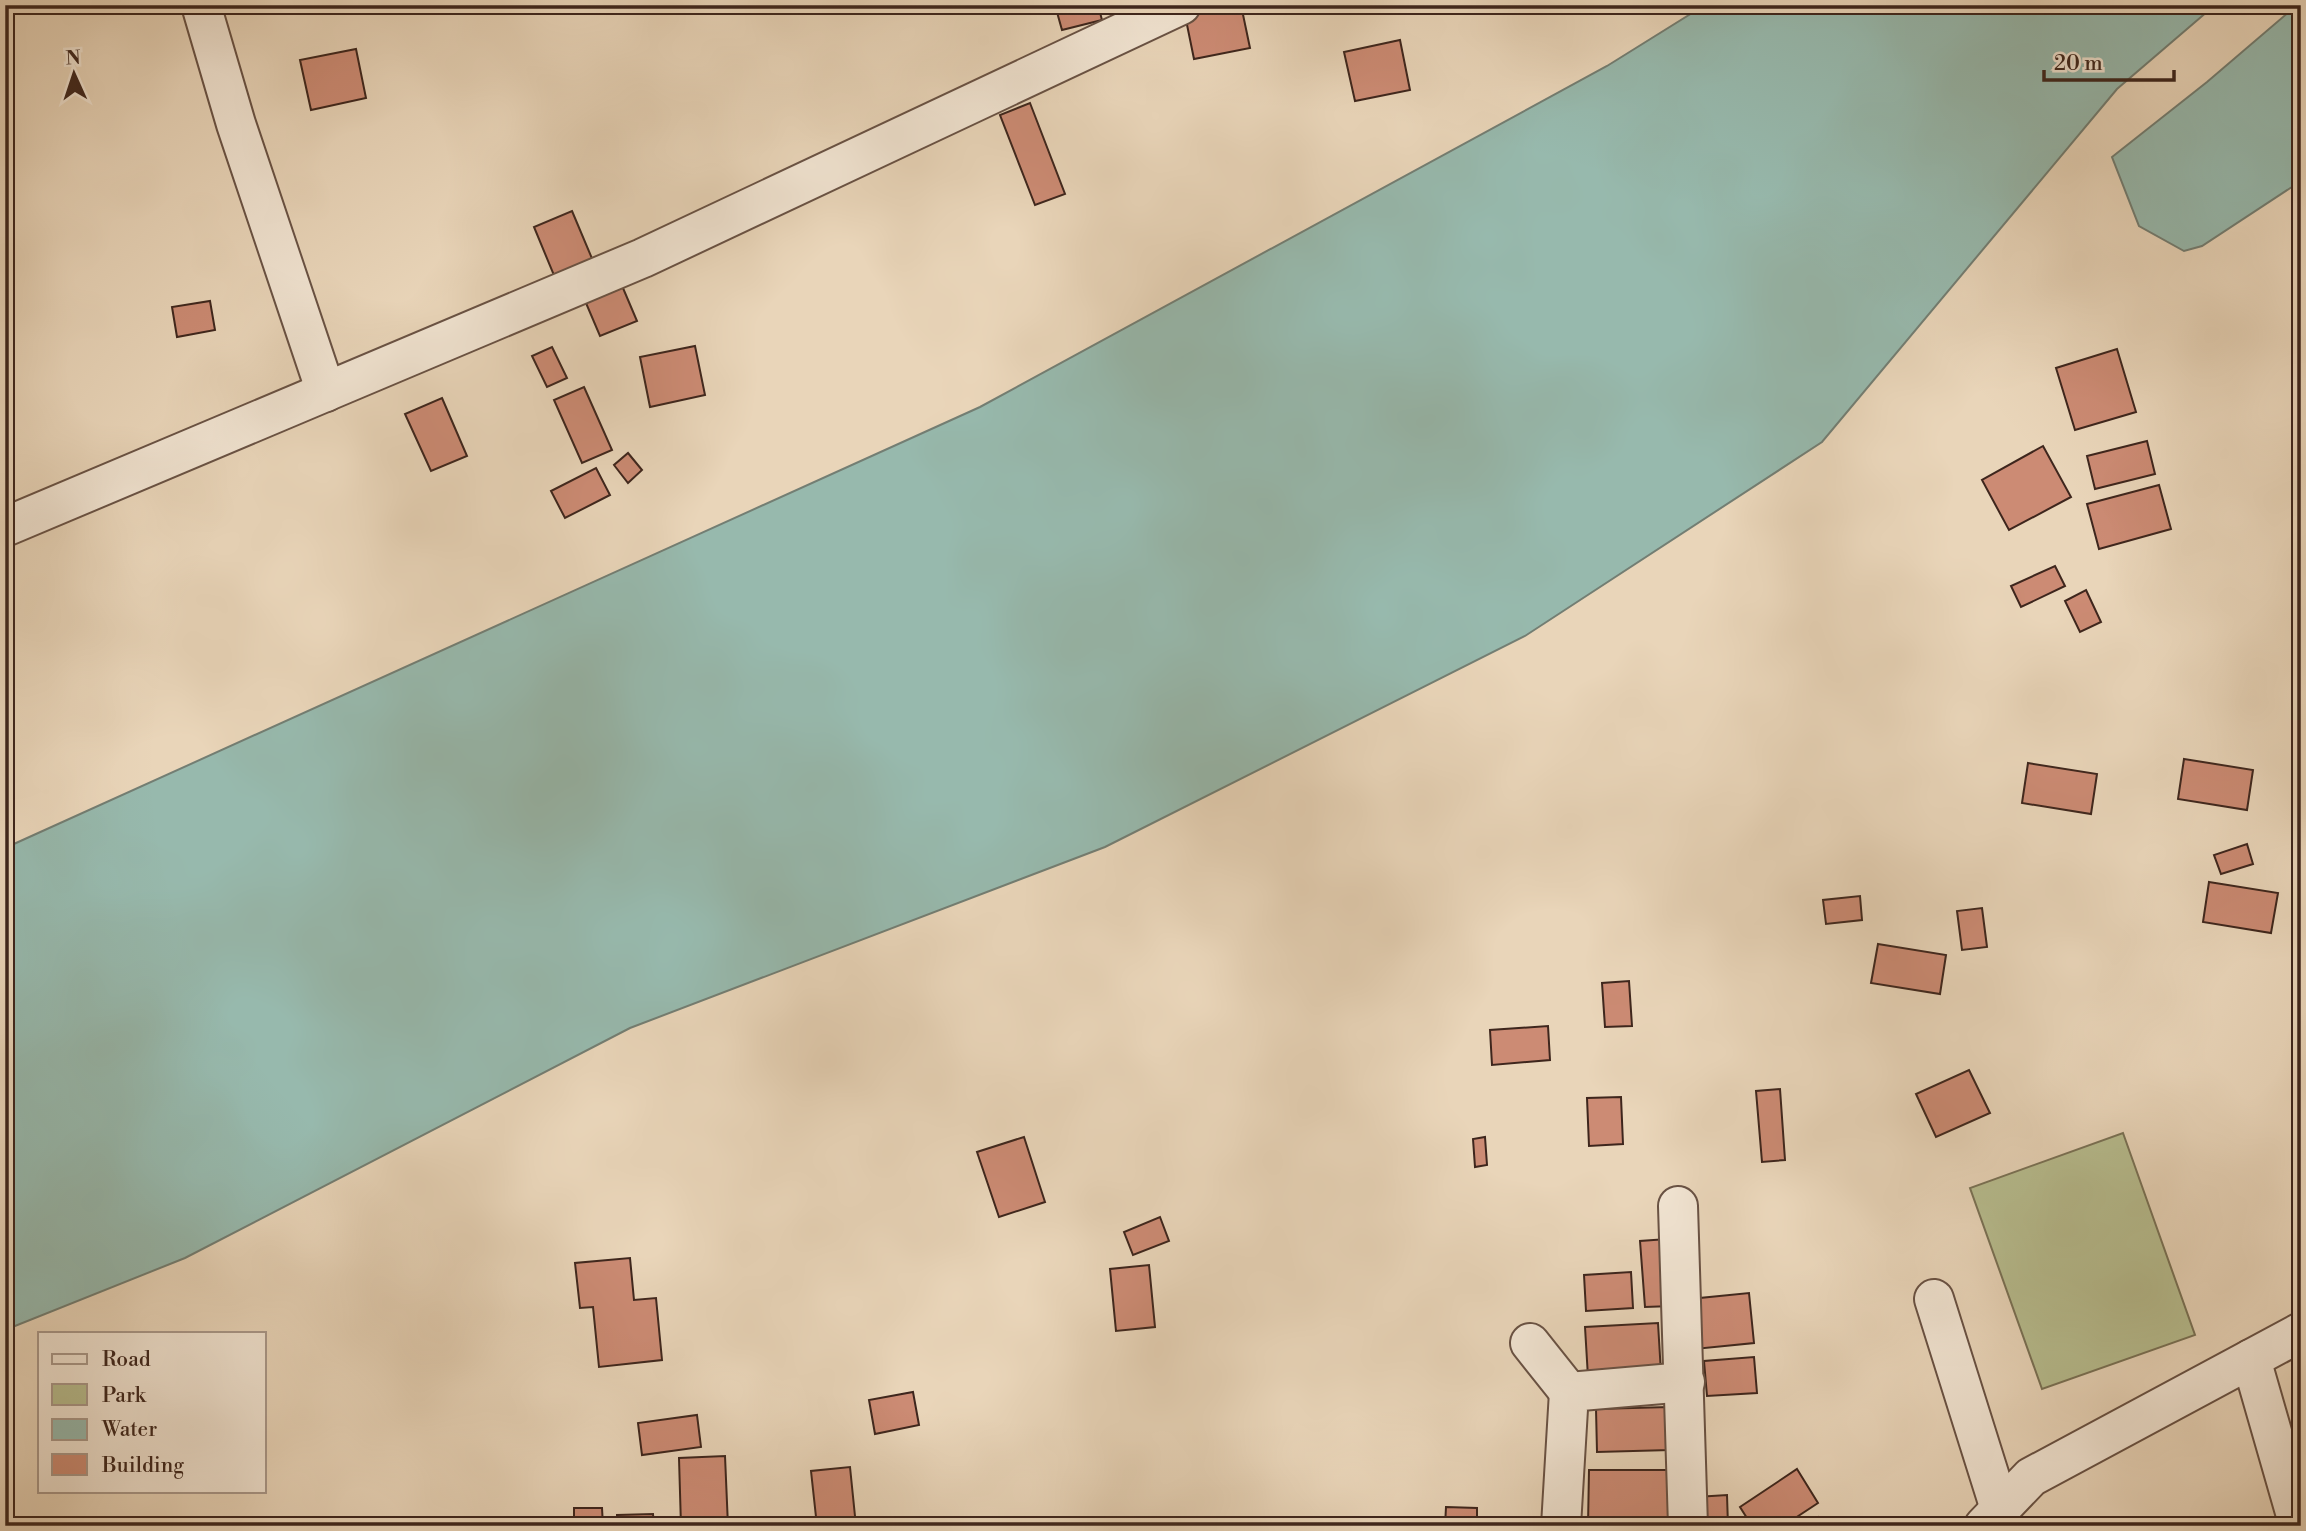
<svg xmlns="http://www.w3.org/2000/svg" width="2306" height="1531" viewBox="0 0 2306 1531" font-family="'Libre Bodoni',serif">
	<rect width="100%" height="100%" fill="#e9d5b9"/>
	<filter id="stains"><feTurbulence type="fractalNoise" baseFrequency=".00286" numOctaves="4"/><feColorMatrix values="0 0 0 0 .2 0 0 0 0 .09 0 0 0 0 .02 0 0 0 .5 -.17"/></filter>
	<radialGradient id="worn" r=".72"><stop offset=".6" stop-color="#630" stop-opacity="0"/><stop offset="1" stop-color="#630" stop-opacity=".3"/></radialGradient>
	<polygon fill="#b7bd8f" stroke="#7a7256" stroke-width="2" points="2123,1133 2195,1335 2042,1389 1970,1188"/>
	<g fill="#97b9ad" stroke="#737e73" stroke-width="2">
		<polygon points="1705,5 2215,5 2117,89 1822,442 1525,636 1105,847 630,1028 185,1258 5,1330 5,848 980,407 1607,66"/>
		<polygon points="2297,5 2301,5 2301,181 2202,246 2184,251 2139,226 2112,157 2207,82"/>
	</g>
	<g fill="#cc8b74" stroke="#3e261d" stroke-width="2">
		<polygon points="1055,5 1098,5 1102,20 1062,30"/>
		<polygon points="1209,5 1241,5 1250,48 1194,59 1184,10"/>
		<polygon points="1400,40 1410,90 1355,101 1344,52"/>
		<polygon points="356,49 366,98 311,110 300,60"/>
		<polygon points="1030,103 1065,194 1035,205 1000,115"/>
		<polygon points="572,211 596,268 558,285 534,227"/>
		<polygon points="620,281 637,321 600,336 583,296"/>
		<polygon points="210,301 215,330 177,337 172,307"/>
		<polygon points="695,346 705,395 650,407 640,357"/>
		<polygon points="552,347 567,378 547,387 532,356"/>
		<polygon points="2117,349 2136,412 2075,430 2056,368"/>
		<polygon points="584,387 612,450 582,463 554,400"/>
		<polygon points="442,398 467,456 431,471 405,414"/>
		<polygon points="2147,441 2155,474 2095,489 2087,456"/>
		<polygon points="2043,446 2071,497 2009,530 1982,480"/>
		<polygon points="628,453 642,470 628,483 614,465"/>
		<polygon points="596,468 610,495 565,518 551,491"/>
		<polygon points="2159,485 2171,529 2099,549 2087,504"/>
		<polygon points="2055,566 2065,586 2021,607 2011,586"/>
		<polygon points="2086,590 2101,622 2080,632 2065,601"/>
		<polygon points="2184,759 2253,770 2247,810 2178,799"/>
		<polygon points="2028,763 2097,774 2091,814 2022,803"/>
		<polygon points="2247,844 2253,864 2221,874 2214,855"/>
		<polygon points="2209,882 2278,893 2271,933 2203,922"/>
		<polygon points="1860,896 1862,920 1826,924 1823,900"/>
		<polygon points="1982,908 1987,947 1962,950 1957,911"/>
		<polygon points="1878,944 1946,955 1940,994 1871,983"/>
		<polygon points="1629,981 1632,1026 1605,1027 1602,983"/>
		<polygon points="1548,1026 1550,1060 1492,1065 1490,1030"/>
		<polygon points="1969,1070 1990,1113 1936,1137 1916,1094"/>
		<polygon points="1780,1089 1785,1160 1762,1162 1756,1091"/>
		<polygon points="1621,1097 1623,1144 1589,1146 1587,1098"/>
		<polygon points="1024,1137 1045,1202 999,1217 977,1152"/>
		<polygon points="1485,1137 1487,1165 1475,1167 1473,1139"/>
		<polygon points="1160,1217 1169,1241 1133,1255 1124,1232"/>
		<polygon points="1667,1239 1672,1306 1645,1307 1640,1241"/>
		<polygon points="630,1258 634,1300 656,1298 662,1360 599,1367 593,1307 580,1308 575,1263"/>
		<polygon points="1149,1265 1155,1327 1116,1331 1110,1269"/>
		<polygon points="1631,1272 1633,1308 1586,1311 1584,1275"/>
		<polygon points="1749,1293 1754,1343 1695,1349 1690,1299"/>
		<polygon points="1658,1323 1662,1390 1589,1394 1585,1327"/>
		<polygon points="1754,1357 1757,1393 1707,1396 1704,1361"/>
		<polygon points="913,1392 919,1425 875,1434 869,1400"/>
		<polygon points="1669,1407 1670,1450 1597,1452 1596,1409"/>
		<polygon points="697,1415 701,1447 642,1455 638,1423"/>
		<polygon points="725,1456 728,1526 681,1526 679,1458"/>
		<polygon points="850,1467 856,1526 817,1526 811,1471"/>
		<polygon points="1797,1469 1818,1503 1783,1526 1752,1526 1740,1507"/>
		<polygon points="1589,1470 1670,1470 1669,1526 1588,1526"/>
		<polygon points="1727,1495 1728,1526 1698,1526 1696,1497"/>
		<polygon points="1446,1507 1477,1508 1477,1526 1445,1526"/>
		<polygon points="574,1508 602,1508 603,1526 574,1526"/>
		<polygon points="653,1514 654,1526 617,1526 617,1515"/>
		<polygon points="1818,1517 1824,1526 1804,1526"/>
	</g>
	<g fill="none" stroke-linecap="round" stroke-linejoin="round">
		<defs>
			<g id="street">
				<polyline points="201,5 236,124 326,392"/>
				<polyline points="5,527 643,258 1181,5"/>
				<polyline points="1678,1206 1688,1526"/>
				<polyline points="1934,1299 2000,1509"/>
				<polyline points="1530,1343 1569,1392"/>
				<polyline points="2251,1359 2299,1526"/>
				<polyline points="1561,1526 1569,1392 1685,1382"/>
				<polyline points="1984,1526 2031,1477 2301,1332"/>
			</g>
		</defs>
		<use href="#street" stroke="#695244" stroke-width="42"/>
		<use href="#street" stroke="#f1e4d2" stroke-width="38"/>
	</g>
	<rect width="2306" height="1531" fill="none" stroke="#e9d5b9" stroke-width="28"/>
	<rect x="7" y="7" width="2292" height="1517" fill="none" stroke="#3e261d" stroke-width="3.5"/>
	<rect x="14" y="14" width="2278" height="1503" fill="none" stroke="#3e261d" stroke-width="2"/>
	<rect x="38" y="1332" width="228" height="161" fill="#f1e4d2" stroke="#a9988a" stroke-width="2"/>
	<rect x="52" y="1354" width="35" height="10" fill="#f1e4d2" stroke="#a9988a" stroke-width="2"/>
	<text x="102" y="1366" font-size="21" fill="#3e261d">Road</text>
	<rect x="52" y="1384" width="35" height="21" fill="#b7bd8f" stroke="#a9988a" stroke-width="2"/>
	<text x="102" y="1402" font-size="21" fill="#3e261d">Park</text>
	<rect x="52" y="1419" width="35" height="21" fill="#97b9ad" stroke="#a9988a" stroke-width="2"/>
	<text x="102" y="1436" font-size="21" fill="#3e261d">Water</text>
	<rect x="52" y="1454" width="35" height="21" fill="#cc8b74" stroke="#a9988a" stroke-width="2"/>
	<text x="102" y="1472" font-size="21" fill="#3e261d">Building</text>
	<g transform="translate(74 74) rotate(357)" stroke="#f1e4d2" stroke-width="5" paint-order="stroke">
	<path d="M0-5L12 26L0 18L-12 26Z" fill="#3e261d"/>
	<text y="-10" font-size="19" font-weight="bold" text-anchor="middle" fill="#3e261d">N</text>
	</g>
	<path d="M2044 70v10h130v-10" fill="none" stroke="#3e261d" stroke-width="3.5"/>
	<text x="2054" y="70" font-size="21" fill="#3e261d" stroke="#f1e4d2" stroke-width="5" paint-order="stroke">20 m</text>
	<rect width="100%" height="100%" filter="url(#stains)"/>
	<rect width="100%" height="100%" fill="url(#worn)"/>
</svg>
